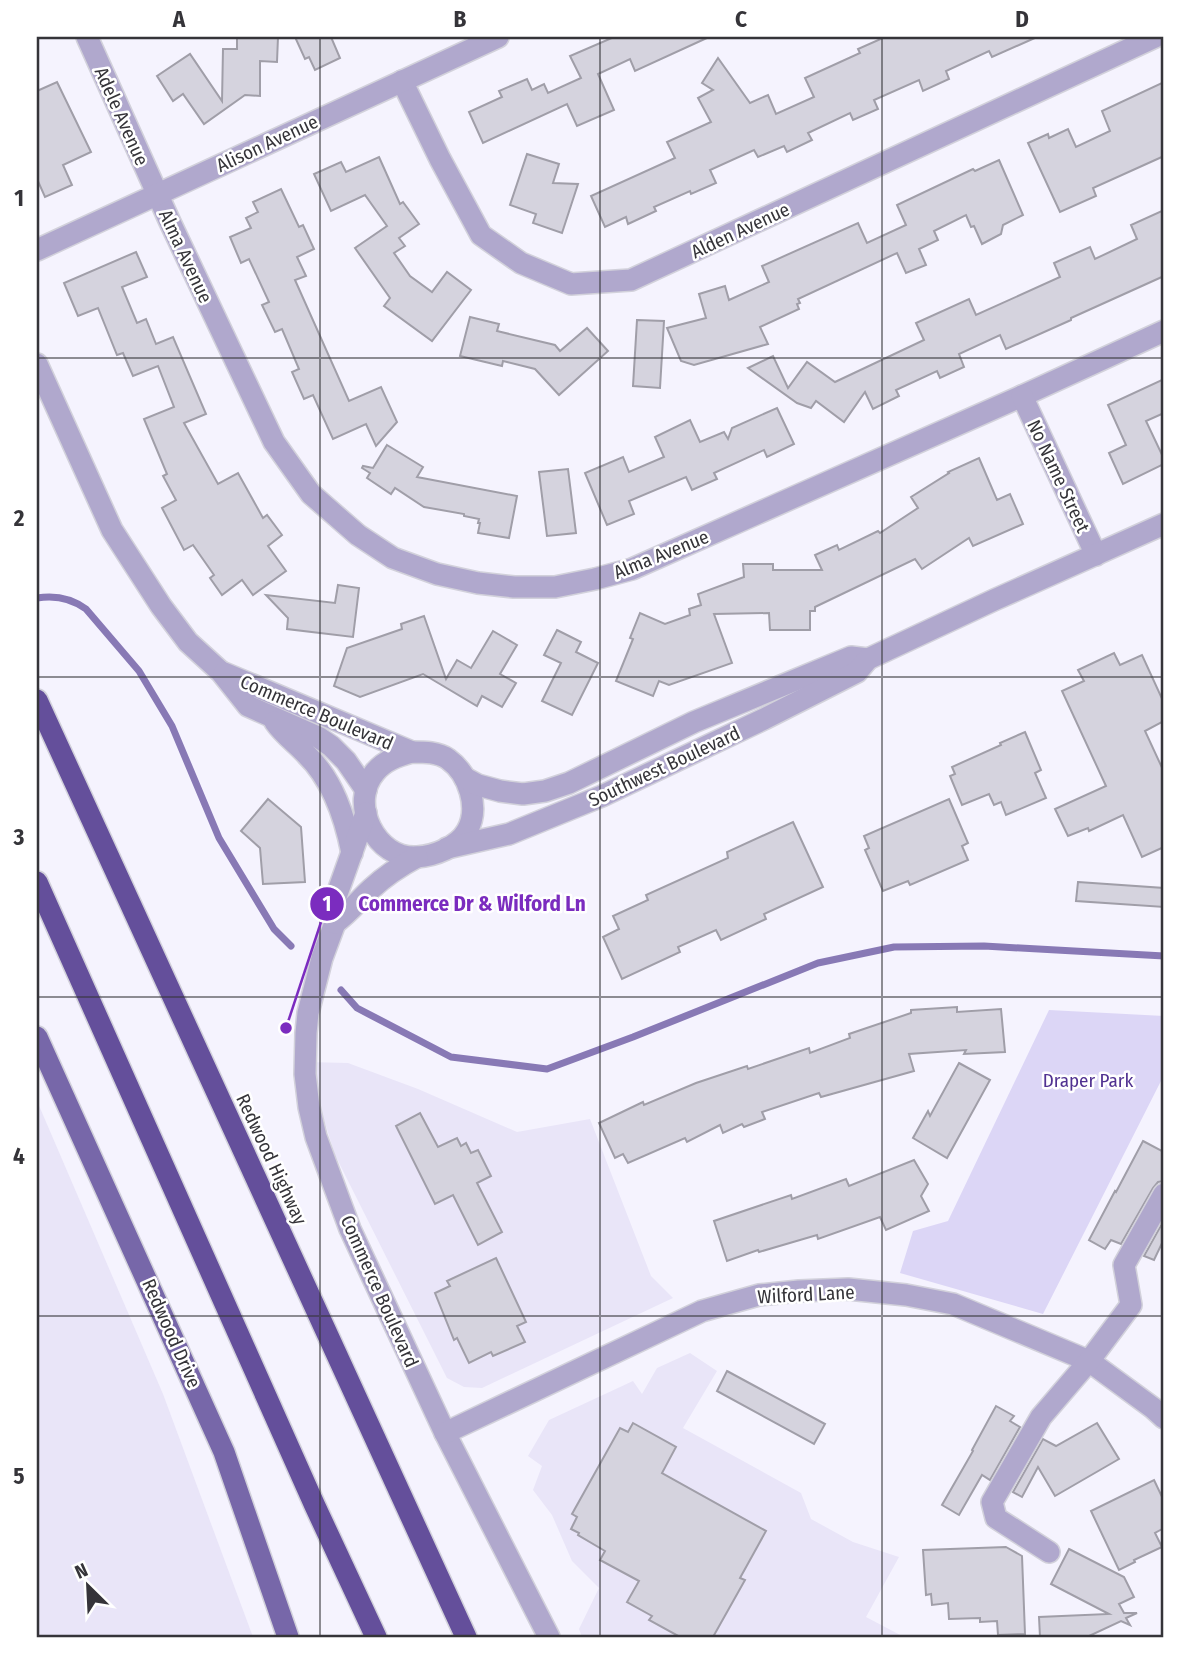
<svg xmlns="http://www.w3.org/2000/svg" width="1201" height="1674" viewBox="0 0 1201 1674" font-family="'Fira Sans Condensed',sans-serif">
	<rect width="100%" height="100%" fill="#f5f3fe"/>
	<g fill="#e9e5f8">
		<polygon points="306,1062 348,1063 418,1089 517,1132 590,1119 651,1276 673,1298 482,1388 464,1387 447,1378 335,1155"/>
		<polygon points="37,1101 163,1394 253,1637 37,1637"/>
		<polygon points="690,1353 717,1371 683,1428 801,1493 811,1519 853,1542 899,1557 866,1617 904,1637 582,1637 579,1629 599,1588 572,1561 552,1515 533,1490 542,1466 528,1456 549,1420 633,1381 642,1394 657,1368"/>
	</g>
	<polygon fill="#dcd6f6" points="1049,1010 1164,1016 1164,1075 1043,1314 900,1273 913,1231 948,1221"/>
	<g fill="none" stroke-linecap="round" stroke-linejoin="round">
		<g stroke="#8879b5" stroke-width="7">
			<path d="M37 598C55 595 71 598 86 609L139 671 172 726 219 838 274 929 291 946"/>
			<polyline points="341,990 357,1008 451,1057 547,1069 633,1037 818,963 894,947 984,946 1164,956"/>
		</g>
	</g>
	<g fill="#d5d3de" stroke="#a09ea8" stroke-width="2">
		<polygon points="237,37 278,37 277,62 260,61 260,96 245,95 204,124 183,94 173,101 157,76 190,54 222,101 223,49 237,49"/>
		<polygon points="295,37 331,37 340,58 315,70 309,57 305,59"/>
		<polygon points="614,37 709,37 635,71 630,59 598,74 614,110 577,126 567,104 483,143 469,112 502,97 499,91 527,79 532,90 544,84 548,93 581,78 570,56"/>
		<polygon points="885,37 1037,37 992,57 989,51 946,71 949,79 923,91 919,80 874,100 878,109 853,120 850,113 808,133 812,140 787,152 784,146 758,157 754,150 710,170 716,183 691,194 690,191 654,207 656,211 628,224 626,217 605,227 591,196 675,158 667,142 711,122 698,98 713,90 702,83 718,58 750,103 768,95 776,114 814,97 805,78 860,53 858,49"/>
		<polygon points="57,82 91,152 63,165 72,185 45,197 37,179 37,91"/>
		<polygon points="1164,82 1164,156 1093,188 1096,196 1060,212 1028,143 1048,134 1049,138 1068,129 1076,147 1110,131 1102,111"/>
		<polygon points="527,154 559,164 553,183 578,184 562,233 533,223 536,214 510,205"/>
		<polygon points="379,157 400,204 403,202 419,224 399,238 405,246 394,253 410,276 432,292 447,272 471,290 432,341 384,306 390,298 355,248 387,226 365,195 331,211 314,174 341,162 346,172"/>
		<polygon points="999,160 1023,215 1003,225 1001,234 982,244 974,226 971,227 966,215 934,231 938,240 919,249 926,265 906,273 897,253 798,299 800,303 797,304 799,309 760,327 768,344 694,365 681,361 667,328 706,318 699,294 725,286 729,300 769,282 762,266 858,223 867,243 906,225 897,205 973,169 975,171"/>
		<polygon points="281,189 299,227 303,225 314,249 297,257 306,276 295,280 349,401 381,387 397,422 376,446 366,424 333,439 313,395 304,399 292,372 299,369 282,329 275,332 262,305 269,302 249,259 241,263 230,237 251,228 246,218 258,212 253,202"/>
		<polygon points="1164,210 1164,276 1071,318 1071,320 1006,349 1000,335 959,354 964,367 940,378 937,371 896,390 899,396 873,409 865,392 844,422 816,401 811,408 797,403 748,368 773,356 788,388 807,362 835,382 924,340 916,323 969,299 976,315 1060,277 1054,263 1090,247 1095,259 1137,239 1131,225"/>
		<polygon points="136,252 147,277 122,287 137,323 146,319 156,344 173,337 206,414 184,423 218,484 238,473 263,518 267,515 282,535 268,546 286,571 253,595 242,580 222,595 210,578 214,575 193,545 184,550 162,508 176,500 163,476 167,474 144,419 174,407 158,366 133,376 123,353 117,355 98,308 78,316 64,283"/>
		<polygon points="470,317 499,324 497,331 555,345 560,351 587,328 608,351 559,395 535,369 503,361 502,366 460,356"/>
		<polygon points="637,320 664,321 660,388 633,386"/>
		<polygon points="1164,379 1164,413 1146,421 1164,459 1164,464 1123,484 1109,453 1126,445 1108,405"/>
		<polygon points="777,408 794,444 767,457 764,450 714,473 717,479 692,490 686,477 629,501 634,514 607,525 585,473 623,457 629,472 664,457 655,437 690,420 700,442 724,432 728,439 732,428"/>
		<polygon points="387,445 423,467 417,477 517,496 509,538 478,533 480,523 478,523 479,519 464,516 464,514 424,507 395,488 391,494 367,478 370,473 362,468 363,466 373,468"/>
		<polygon points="979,458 997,500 1010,494 1023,524 973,546 969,538 922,569 915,559 815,607 815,611 810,611 810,630 770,630 769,613 714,614 732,663 669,685 659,681 653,696 616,681 633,639 630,638 640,613 665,624 690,615 689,609 701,605 698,594 744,577 743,564 773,564 773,570 822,570 815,555 837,545 839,550 878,531 880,533 918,508 911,497 949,473 948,472"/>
		<polygon points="568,469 576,533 547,536 539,472"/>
		<polygon points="338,585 359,588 353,637 287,629 288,618 266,595 335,603"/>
		<polygon points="424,616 446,679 457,660 471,668 493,631 517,645 500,674 516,683 502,707 482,696 477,706 423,674 360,697 334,686 347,648 402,629 401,624"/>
		<polygon points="557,630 581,642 576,652 598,663 572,715 542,701 561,663 544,655"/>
		<polygon points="1114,653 1120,665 1142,655 1164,703 1164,721 1145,731 1164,772 1164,847 1142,857 1123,815 1089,831 1088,828 1068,836 1055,809 1106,786 1062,691 1084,681 1078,670"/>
		<polygon points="1025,732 1041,770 1035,773 1046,798 1006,815 1001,802 994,805 989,794 962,805 950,776 955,774 952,767 1001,745 1000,743"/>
		<polygon points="268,799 301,827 305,882 263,884 260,848 241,831"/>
		<polygon points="949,799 968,843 962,846 968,860 910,885 908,881 883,891 865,850 869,848 864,836"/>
		<polygon points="793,822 823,887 764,914 766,919 721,940 716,930 678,947 680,952 622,979 603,937 619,929 613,916 648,900 646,895 728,858 727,852"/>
		<polygon points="1078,882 1164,888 1164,907 1076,901"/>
		<polygon points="957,1007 957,1012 1001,1009 1005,1052 964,1054 966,1050 909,1054 914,1071 821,1097 819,1093 762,1112 765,1119 744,1127 742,1124 723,1133 720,1125 687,1142 685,1138 628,1163 623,1154 615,1158 599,1123 643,1102 644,1105 696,1083 747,1066 748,1069 809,1048 810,1053 850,1038 849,1034 911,1013 911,1010"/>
		<polygon points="959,1063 990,1080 947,1158 913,1138 928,1111 930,1116"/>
		<polygon points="420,1113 438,1147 457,1138 461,1146 466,1143 471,1153 478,1150 491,1176 477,1183 502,1232 478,1245 453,1195 435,1204 396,1126"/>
		<polygon points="1143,1141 1164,1152 1164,1181 1158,1182 1153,1188 1121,1244 1111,1240 1105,1249 1089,1240 1115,1191 1116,1192"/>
		<polygon points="914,1160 928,1184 921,1196 929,1211 886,1230 880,1217 818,1239 817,1235 759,1252 758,1250 727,1261 714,1221 791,1195 792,1199 846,1179 849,1186"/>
		<polygon points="1164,1220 1164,1239 1154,1260 1144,1256"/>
		<polygon points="496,1258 526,1322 517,1326 525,1342 493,1356 491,1352 469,1363 457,1338 454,1340 435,1293 450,1286 447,1281"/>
		<polygon points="727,1371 825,1424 814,1444 717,1391"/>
		<polygon points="996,1406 1014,1416 1010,1421 1020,1427 990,1480 982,1475 959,1515 942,1505 973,1451 972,1450"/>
		<polygon points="633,1423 676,1447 662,1473 766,1531 740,1578 745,1580 713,1637 680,1637 649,1620 652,1616 627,1602 639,1581 600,1560 605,1551 578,1535 579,1533 571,1529 577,1517 572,1514 620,1428 628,1432"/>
		<polygon points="1097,1423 1119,1459 1055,1496 1038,1467 1022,1497 1013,1492 1043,1439 1056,1446"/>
		<polygon points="1154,1480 1164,1501 1164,1528 1155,1533 1162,1547 1134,1560 1135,1562 1119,1570 1091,1511"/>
		<polygon points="1006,1547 1022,1556 1025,1634 998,1635 997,1621 980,1622 980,1618 949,1619 948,1603 932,1605 931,1594 926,1595 923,1550"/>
		<polygon points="1069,1549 1124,1577 1134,1597 1119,1604 1124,1613 1137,1613 1126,1618 1130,1625 1121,1621 1087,1637 1040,1637 1039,1617 1109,1614 1051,1584"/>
	</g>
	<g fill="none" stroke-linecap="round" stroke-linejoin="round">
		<defs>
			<g id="minor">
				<polyline points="87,37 169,220 274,442 311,494 358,535 393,558 437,574 478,583 514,587 555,587 595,579 632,569 1022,396 1164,331"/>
				<polyline points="402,81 440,159 481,235 521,263 571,284 631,280 1155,37"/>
				<polyline points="37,250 498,37"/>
				<polyline points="37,364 112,530 161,606 188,642 221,672 248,706 318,737 331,746 346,761 366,790"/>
				<polyline points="1022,396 1096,555"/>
				<polyline points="224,673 412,752"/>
				<path d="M275 722C284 735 296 743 306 754 333 780 345 817 352 853"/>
				<path d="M412 752C425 752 438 752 448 759 469 774 480 808 467 831 458 847 434 856 417 857 376 860 348 803 375 772 385 760 398 756 412 752Z"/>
				<polyline points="465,778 478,785 500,791 523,794 545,791 569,783 694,722 851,657 868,659"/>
				<polyline points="366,813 332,908 335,923 322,958 308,1013 306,1033 305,1074 309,1107 316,1137 350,1229 445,1433 549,1637"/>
				<polyline points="447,848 509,834 602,796 764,719 857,672 868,659 994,600 1164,524"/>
				<path d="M335 923C349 913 359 900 371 889 385 876 400 866 417 857"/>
				<polyline points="445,1433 702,1311 759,1295 799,1291 848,1289 906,1295 953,1304 1089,1361 1153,1408 1164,1418"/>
				<polyline points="1049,1552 996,1518 992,1502 1041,1417 1089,1361 1131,1305 1124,1265 1164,1194"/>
			</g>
			<polyline id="major" points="37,1037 224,1452 288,1637"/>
			<g id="highway">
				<polyline points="37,700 466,1637"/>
				<polyline points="37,882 315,1506 376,1637"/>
			</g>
		</defs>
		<use href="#minor" stroke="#d2d1db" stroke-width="24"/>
		<use href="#major" stroke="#d2d1db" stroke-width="24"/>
		<use href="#highway" stroke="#d2d1db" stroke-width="24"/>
		<use href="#minor" stroke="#b0a8cd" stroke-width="21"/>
		<use href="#major" stroke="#7767a9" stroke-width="21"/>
		<use href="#highway" stroke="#644f9b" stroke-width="21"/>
	</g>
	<path fill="none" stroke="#353439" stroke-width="2" stroke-opacity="0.55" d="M320 37V1637M600 37V1637M882 37V1637M37 358H1164M37 677H1164M37 997H1164M37 1316H1164"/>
	<g text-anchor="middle" stroke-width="5" stroke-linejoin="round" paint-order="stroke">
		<g font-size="19" fill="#353439" stroke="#fff">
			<text transform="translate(122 116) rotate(66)" y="7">Adele Avenue</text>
			<text transform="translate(267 143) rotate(-25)" y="7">Alison Avenue</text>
			<text transform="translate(740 230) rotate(-25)" y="7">Alden Avenue</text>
			<text transform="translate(186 256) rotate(65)" y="7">Alma Avenue</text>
			<text transform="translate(1059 476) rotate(65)" y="7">No Name Street</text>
			<text transform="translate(661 554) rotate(-22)" y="7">Alma Avenue</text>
			<text transform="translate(317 712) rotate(23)" y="7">Commerce Boulevard</text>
			<text transform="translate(664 766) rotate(-25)" y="7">Southwest Boulevard</text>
			<text transform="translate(272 1159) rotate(65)" y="7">Redwood Highway</text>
			<text transform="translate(380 1291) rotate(66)" y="7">Commerce Boulevard</text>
			<text transform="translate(806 1294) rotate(-3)" y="7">Wilford Lane</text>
			<text transform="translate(172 1333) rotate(66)" y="7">Redwood Drive</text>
		</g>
		<g font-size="19" fill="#513291" stroke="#fff">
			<text x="1088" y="1087">Draper Park</text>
		</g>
	</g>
	<path fill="none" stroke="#7b2cbf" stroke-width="2.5" d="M286 1028L327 904"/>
	<g fill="#7b2cbf" stroke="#fff" stroke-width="2.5">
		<circle cx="286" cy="1028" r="7"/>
		<circle cx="327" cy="904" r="18"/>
	</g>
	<g font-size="21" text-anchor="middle" font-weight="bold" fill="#fff">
		<text x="327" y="911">1</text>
	</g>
	<g font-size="21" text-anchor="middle" font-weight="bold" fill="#7b2cbf" stroke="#fff" stroke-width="5" stroke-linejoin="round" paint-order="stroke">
		<text x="472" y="911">Commerce Dr &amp; Wilford Ln</text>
	</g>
	<rect width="1201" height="1674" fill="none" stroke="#ffffff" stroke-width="77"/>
	<g transform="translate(88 1586) rotate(336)" stroke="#ffffff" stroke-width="5" paint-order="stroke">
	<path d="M0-5L12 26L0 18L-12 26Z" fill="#353439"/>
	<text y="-10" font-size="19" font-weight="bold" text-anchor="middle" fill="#353439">N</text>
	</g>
	<rect x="38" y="38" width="1124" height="1598" fill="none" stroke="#353439" stroke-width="2.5"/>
	<g font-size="23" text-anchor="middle" font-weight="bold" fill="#353439">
		<text x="179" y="27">A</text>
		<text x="460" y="27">B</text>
		<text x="741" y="27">C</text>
		<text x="1022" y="27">D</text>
		<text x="19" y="206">1</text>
		<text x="19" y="526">2</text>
		<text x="19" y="845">3</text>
		<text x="19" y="1164">4</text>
		<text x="19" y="1484">5</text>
	</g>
</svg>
